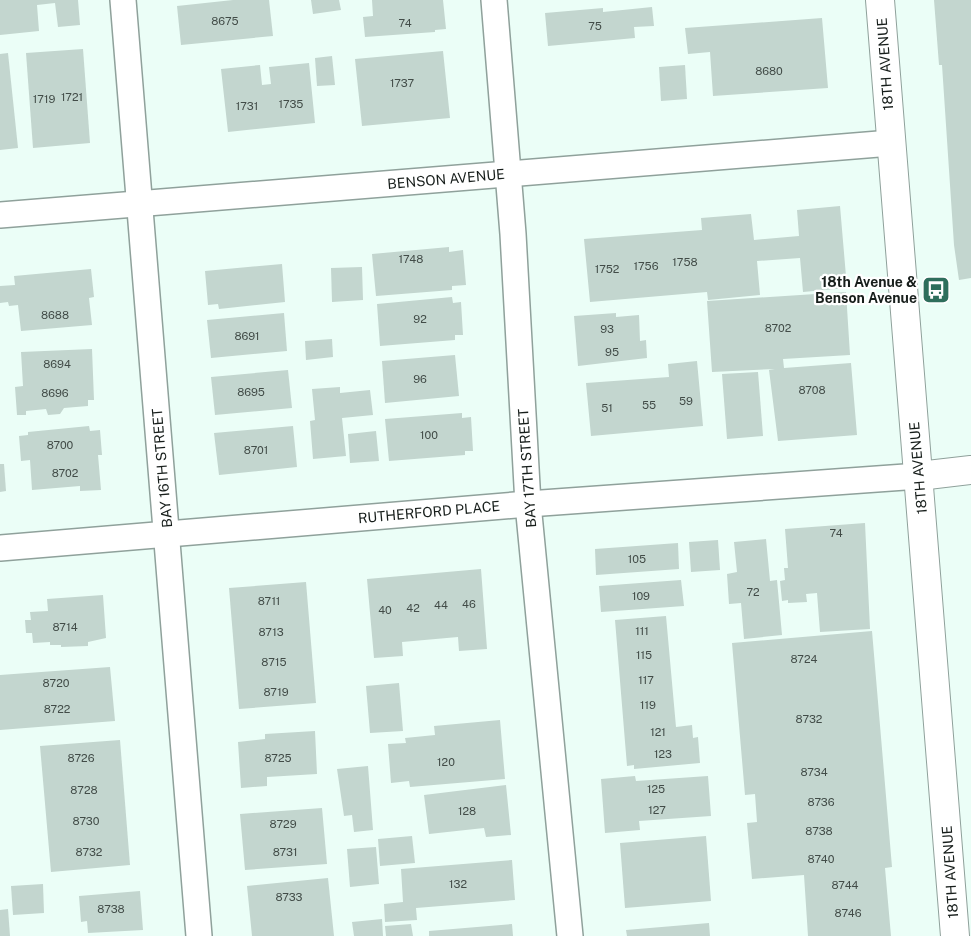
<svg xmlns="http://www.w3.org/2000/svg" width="971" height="936" viewBox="0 0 971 936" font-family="'Public Sans',sans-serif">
	<rect width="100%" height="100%" fill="#ebfef7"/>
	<g fill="#c3d6cf">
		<polygon points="0,0 78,0 80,25 58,27 55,3 37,5 39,31 0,35"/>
		<polygon points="233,0 269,0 273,36 181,45 177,6"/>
		<polygon points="311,0 339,0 341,10 313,14"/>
		<polygon points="372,0 443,0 446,29 435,30 435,32 365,37 363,17 373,16"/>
		<polygon points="934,0 971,0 971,278 959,280 954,245 942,65 939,65"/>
		<polygon points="652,7 654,26 634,27 635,38 548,46 545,13 603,8 603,12"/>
		<polygon points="822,18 828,88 713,96 710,52 688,54 685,28"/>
		<polygon points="83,49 90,143 33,148 26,53"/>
		<polygon points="443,51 450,118 362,126 355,59"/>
		<polygon points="8,53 18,148 0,150 0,54"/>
		<polygon points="332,56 335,85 317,86 315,58"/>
		<polygon points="309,63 315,123 228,132 221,69 260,65 262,85 271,84 269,67"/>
		<polygon points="685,65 687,99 661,101 659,67"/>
		<polygon points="840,206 847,288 803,292 800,258 757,261 760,295 708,300 707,292 590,302 584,239 702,230 701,218 751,214 754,240 799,236 797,210"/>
		<polygon points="449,247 449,252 463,250 466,285 452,286 452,290 376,296 372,254"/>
		<polygon points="282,264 285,302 219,309 218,304 208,305 205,271"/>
		<polygon points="362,267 363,300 332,302 331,268"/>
		<polygon points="91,269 94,297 89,298 92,325 21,331 18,305 9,306 8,302 0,303 0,286 15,285 14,276"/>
		<polygon points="846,292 850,355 783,359 784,368 851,363 857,435 778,441 769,370 775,369 712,372 707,301"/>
		<polygon points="452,297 453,303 461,302 463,335 455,335 455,340 380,346 377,304"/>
		<polygon points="284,313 287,351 211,358 207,320"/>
		<polygon points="616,313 616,317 639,315 640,341 646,340 647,358 578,366 574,316"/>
		<polygon points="332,339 333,357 306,360 305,341"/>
		<polygon points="92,349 94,400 88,400 88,406 64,408 60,414 48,415 46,409 26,411 26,415 17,415 15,387 23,386 21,352"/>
		<polygon points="455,355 459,396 385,403 382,361"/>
		<polygon points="697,361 703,426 591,436 586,383 669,377 668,364"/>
		<polygon points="288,370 292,408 215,415 211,377"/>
		<polygon points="758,372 763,436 727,439 722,374"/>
		<polygon points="340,387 340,393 370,390 373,415 342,418 346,456 313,459 310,421 315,420 312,389"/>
		<polygon points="462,413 462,418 471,417 473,451 465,451 465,455 389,461 385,419"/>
		<polygon points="89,426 90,431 100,430 102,455 98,455 101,490 80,491 80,486 32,490 30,460 21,461 19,436 28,435 28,432"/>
		<polygon points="293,426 297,467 219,475 214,433"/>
		<polygon points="376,431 379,461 350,463 348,434"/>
		<polygon points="0,464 4,464 6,491 0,492"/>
		<polygon points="865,523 870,629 820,632 817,593 806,594 807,602 788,603 788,600 782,601 780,581 785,580 784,568 788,568 785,529"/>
		<polygon points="766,539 770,581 777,580 782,635 744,639 741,603 729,604 727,574 737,572 734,542"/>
		<polygon points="718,540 720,570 691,572 689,542"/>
		<polygon points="678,543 679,569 596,575 595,549"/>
		<polygon points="481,569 487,649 459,651 458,637 402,642 403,656 374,658 367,579"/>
		<polygon points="681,580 684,606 601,612 599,586"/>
		<polygon points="306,582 316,703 239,709 229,588"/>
		<polygon points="103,595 106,638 88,642 88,646 61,647 61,645 50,645 50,642 33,643 32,633 26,633 25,620 31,620 30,612 48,611 47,599"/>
		<polygon points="666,616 676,727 692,725 693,738 698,737 700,763 634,769 634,765 627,766 615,620"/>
		<polygon points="872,631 892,867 885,868 891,936 808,936 804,875 752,879 747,823 757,822 755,794 745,795 732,643"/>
		<polygon points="110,667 115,721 0,730 0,675"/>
		<polygon points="399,683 403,731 370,733 366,686"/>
		<polygon points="500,720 505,779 410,787 409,781 391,783 388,744 406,743 405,738 435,735 434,726"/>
		<polygon points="315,731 317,774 267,777 267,786 241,788 238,742 265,739 265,734"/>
		<polygon points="120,740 130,865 51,872 40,746"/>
		<polygon points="368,766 373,830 354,832 352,815 344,816 337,769"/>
		<polygon points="635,776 636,781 708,776 711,816 639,821 640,830 605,833 601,779"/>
		<polygon points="506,785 511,835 486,837 484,828 429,834 424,795"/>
		<polygon points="322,808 327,864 245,870 240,814"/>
		<polygon points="412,836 415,863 380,866 378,839"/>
		<polygon points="706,836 711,901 625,908 620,843"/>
		<polygon points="376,847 379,884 350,887 347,849"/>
		<polygon points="512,860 515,900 416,908 417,920 385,922 384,904 403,902 401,869"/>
		<polygon points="328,878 334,936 252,936 247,886"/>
		<polygon points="43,884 44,913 13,915 11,886"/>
		<polygon points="140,891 143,930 88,933 87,921 81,922 79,896"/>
		<polygon points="8,909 10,936 0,936 0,910"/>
		<polygon points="382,919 383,936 354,936 352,922"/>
		<polygon points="709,923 710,936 627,936 626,930"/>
		<polygon points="411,924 413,936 386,936 385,926"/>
		<polygon points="512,924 513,936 429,936 429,931"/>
	</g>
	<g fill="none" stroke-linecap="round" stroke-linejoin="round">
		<defs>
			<g id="street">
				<polyline points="123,0 199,936"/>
				<polyline points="494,0 513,234 528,504 570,936"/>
				<polyline points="0,215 891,143"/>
				<polyline points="0,548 528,504 919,476"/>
			</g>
			<g id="secondary">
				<polyline points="880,0 955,936"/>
				<polyline points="919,476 971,470"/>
			</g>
		</defs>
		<use href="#street" stroke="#8fa19b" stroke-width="28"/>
		<use href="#secondary" stroke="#8fa19b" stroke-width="30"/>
		<use href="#street" stroke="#fff" stroke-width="25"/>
		<use href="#secondary" stroke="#fff" stroke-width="28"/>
	</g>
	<defs>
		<symbol id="bus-square" viewBox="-11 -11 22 22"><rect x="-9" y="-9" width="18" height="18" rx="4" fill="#2e6e5c" stroke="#fff"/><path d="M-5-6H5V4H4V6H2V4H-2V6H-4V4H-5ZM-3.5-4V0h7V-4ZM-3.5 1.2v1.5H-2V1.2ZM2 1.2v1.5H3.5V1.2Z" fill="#fff"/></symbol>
	</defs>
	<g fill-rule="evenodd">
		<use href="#bus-square" x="920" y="274" width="32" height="32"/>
	</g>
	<g text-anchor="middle" stroke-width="4.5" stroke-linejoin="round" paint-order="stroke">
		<g font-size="11" fill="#424c48">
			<text x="225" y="25">8675</text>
			<text x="405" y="27">74</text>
			<text x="595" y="30">75</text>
			<text x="769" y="75">8680</text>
			<text x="402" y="87">1737</text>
			<text x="72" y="101">1721</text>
			<text x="44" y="103">1719</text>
			<text x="291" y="108">1735</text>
			<text x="247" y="110">1731</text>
			<text x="411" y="263">1748</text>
			<text x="685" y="266">1758</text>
			<text x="646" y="270">1756</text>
			<text x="607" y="273">1752</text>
			<text x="55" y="319">8688</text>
			<text x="420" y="323">92</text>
			<text x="778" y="332">8702</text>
			<text x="607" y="333">93</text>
			<text x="247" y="340">8691</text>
			<text x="612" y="356">95</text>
			<text x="57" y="368">8694</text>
			<text x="420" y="383">96</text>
			<text x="812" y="394">8708</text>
			<text x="251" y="396">8695</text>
			<text x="55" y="397">8696</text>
			<text x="686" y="405">59</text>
			<text x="649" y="409">55</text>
			<text x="607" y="412">51</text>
			<text x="429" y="439">100</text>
			<text x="60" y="449">8700</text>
			<text x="256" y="454">8701</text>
			<text x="65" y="477">8702</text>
			<text x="836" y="537">74</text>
			<text x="637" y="563">105</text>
			<text x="753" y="596">72</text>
			<text x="641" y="600">109</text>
			<text x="269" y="605">8711</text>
			<text x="469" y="608">46</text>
			<text x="441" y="609">44</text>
			<text x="413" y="612">42</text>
			<text x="385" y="614">40</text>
			<text x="65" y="631">8714</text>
			<text x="642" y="635">111</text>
			<text x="271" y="636">8713</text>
			<text x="644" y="659">115</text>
			<text x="804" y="663">8724</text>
			<text x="274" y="666">8715</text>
			<text x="646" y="684">117</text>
			<text x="56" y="687">8720</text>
			<text x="276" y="696">8719</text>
			<text x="648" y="709">119</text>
			<text x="57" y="713">8722</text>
			<text x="809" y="723">8732</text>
			<text x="658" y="736">121</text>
			<text x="663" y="758">123</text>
			<text x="81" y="762">8726</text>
			<text x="278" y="762">8725</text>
			<text x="446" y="766">120</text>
			<text x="814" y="776">8734</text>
			<text x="656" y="793">125</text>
			<text x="84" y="794">8728</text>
			<text x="821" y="806">8736</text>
			<text x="657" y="814">127</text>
			<text x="467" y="815">128</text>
			<text x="86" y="825">8730</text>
			<text x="283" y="828">8729</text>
			<text x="819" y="835">8738</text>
			<text x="89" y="856">8732</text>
			<text x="285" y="856">8731</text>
			<text x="821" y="863">8740</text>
			<text x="458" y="888">132</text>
			<text x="845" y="889">8744</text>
			<text x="289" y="901">8733</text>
			<text x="111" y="913">8738</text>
			<text x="848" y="917">8746</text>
		</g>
		<g font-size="14" fill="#171e1b" stroke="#fff">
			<text transform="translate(885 64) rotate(-94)" y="5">18TH AVENUE</text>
			<text transform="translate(446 179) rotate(-5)" y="5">BENSON AVENUE</text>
			<text transform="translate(162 468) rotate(-95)" y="5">BAY 16TH STREET</text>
			<text transform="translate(527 468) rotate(-94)" y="5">BAY 17TH STREET</text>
			<text transform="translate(918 468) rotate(-95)" y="5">18TH AVENUE</text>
			<text transform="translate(429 512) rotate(-5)" y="5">RUTHERFORD PLACE</text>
			<text transform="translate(950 872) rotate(-94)" y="5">18TH AVENUE</text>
		</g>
		<g font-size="14" font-weight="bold" fill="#171e1b" stroke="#fff" text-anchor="end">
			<text x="917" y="287">18th Avenue &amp;<tspan x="917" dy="16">Benson Avenue</tspan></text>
		</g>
	</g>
</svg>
